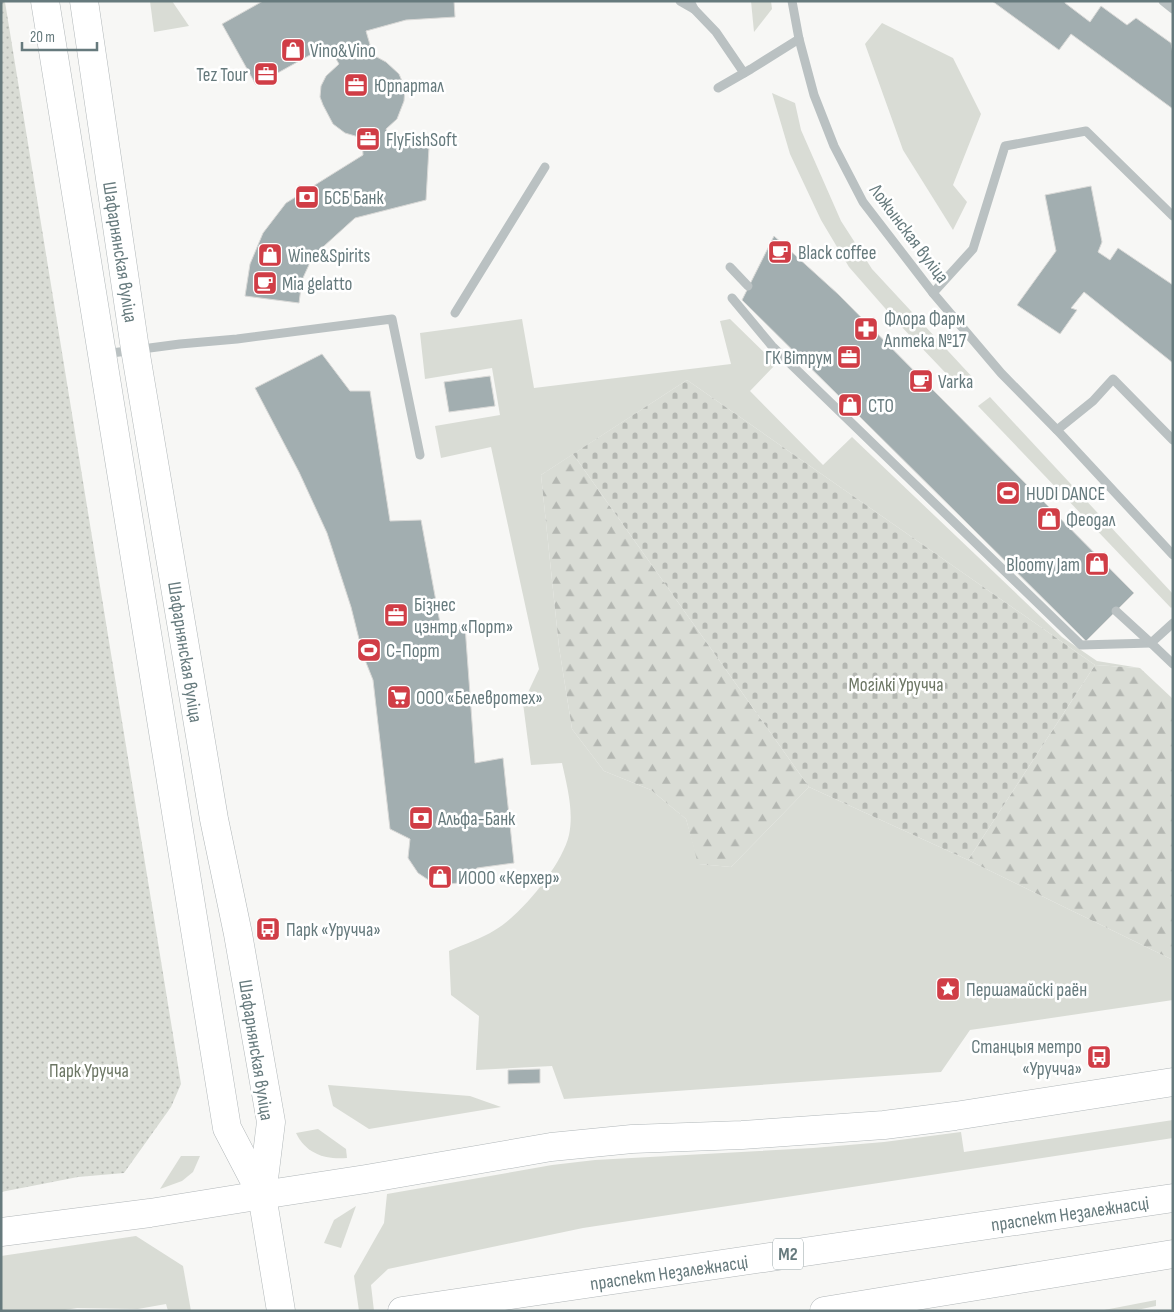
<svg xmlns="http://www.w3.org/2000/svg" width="1174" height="1312" viewBox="0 0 1174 1312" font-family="'Sofia Sans Condensed',sans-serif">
	<defs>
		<pattern id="forest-firs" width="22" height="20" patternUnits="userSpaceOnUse" patternTransform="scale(1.25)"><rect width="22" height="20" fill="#d9dcd5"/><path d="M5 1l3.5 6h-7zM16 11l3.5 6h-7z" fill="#b4b7b2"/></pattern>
		<pattern id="cemetery-stones" width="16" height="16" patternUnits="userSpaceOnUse" patternTransform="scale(1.25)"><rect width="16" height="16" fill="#d9dcd5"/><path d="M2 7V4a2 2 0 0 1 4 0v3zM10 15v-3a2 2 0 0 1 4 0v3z" fill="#b4b7b2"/></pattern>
		<pattern id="park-dots" width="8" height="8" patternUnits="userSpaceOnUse" patternTransform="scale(1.25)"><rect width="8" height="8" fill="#d9dcd5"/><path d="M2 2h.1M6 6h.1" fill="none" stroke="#b4b7b2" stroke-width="1.8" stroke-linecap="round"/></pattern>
	</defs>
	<rect width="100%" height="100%" fill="#f7f7f5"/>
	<g fill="#d9dcd5">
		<polygon points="150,1 172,1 189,26 154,32"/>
		<polygon points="751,1 771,1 772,9 754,32"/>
		<polygon points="882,23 953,58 981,114 953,185 967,202 953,230 903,150 865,44"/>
		<polygon points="772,93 795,103 801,130 841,221 872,269 974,379 960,388 898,323 849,267 821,220 790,154"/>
		<path d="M522 319 534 388 731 364 720 321 730 319 776 364 750 391 823 465 852 437 1062 637 1097 661 1140 668 1095 665 687 380 541 475 559 647 572 729 604 771 651 790 686 819 699 864 731 867 809 787 968 860 1173 960V1000L970 1030 941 1072 564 1099 552 1066 476 1070 479 1016 451 995 449 951C464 944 481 939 495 930 522 914 562 865 569 835 574 811 567 786 562 763L531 765 523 703 539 669 491 447 441 458 435 426 500 415 492 368 425 379 420 333Z"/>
		<polygon points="990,397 1173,594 1173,606 1171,608 978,406"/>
		<polygon points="328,1085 470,1096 501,1107 369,1129 333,1106"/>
		<polygon points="1173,1120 1173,1138 583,1228 388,1269 371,1285 374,1311 359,1311 354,1276 384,1223 387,1194 552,1165 595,1160 813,1148 884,1142 961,1132 964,1152"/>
		<path d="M318 1129 346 1149 347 1158C326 1160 306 1154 296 1133Z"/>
		<polygon points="181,1156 200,1156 193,1172 182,1181 160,1189"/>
		<polygon points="356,1206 341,1248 324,1243 334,1220"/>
		<polygon points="136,1236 183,1266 191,1311 168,1311 166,1304 138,1309 77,1308 59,1311 1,1311 1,1256"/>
		<polygon points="1156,1300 1156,1306 1132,1311 1099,1311"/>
	</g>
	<g fill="url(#forest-firs)">
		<polygon points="573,454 809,787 731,867 698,864 686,819 651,790 604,771 572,729 559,647 541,475"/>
		<polygon points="1095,665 1140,668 1173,699 1173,960 968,860"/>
	</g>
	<polygon fill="url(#cemetery-stones)" points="687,380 1095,665 968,860 809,787 573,454"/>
	<polygon fill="url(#park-dots)" points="1,1 5,2 181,1084 171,1107 124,1173 78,1177 1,1192"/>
	<g fill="#a2aeb0" stroke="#d9d9d7">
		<polygon points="263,1 454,1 455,17 406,20 366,31 373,55 386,62 399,74 405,88 404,101 397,119 386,129 391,144 429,147 426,200 355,218 313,256 302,280 299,303 245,296 250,264 263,233 286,203 363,155 362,138 345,133 333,124 323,105 320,97 321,86 326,76 339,64 328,45 256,85 222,24"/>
		<polygon points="992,1 1065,1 1065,3 1090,22 1101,6 1127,25 1136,18 1171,43 1173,54 1173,109 1071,34 1059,50"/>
		<polygon points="1091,186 1102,242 1098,252 1110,260 1118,248 1173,285 1173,363 1084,292 1071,308 1077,310 1060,334 1017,305 1056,251 1045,195"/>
		<polygon points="774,236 838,294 1134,593 1086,641 742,300"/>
		<polygon points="322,354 350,391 370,391 390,521 421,520 440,623 465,626 475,763 503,758 514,863 477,868 459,883 436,885 418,873 408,858 410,839 390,829 373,680 363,655 351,607 327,533 299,472 255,388"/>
		<polygon points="490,376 495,406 449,412 444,382"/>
		<polygon points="540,1069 540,1083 508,1084 508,1070"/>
	</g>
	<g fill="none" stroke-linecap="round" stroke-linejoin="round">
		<defs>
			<g id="major">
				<polyline points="45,1 227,1128 262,1195"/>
				<polyline points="84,1 135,349 214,819 238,934 271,1122 262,1195 281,1311"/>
				<polyline points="262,1195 366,1179 551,1147 632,1139 742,1135 884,1125 955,1116 1173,1082"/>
			</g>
			<g id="highway">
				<polyline points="1,1232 150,1213 262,1195"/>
				<polyline points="402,1311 1173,1198"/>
				<polyline points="824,1311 1173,1254"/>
			</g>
		</defs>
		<use href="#major" stroke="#b1b7b9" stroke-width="29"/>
		<use href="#highway" stroke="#b1b6b8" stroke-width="29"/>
		<g stroke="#bac1c2" stroke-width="9">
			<polyline points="680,1 694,9"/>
			<polyline points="690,1 694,9 716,32 744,73"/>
			<polyline points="792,1 799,39 814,95 834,146 863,202 933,293 1001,373 1057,430 1173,555"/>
			<polyline points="1163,1 1173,9"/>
			<polyline points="718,88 751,69 799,39"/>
			<polyline points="730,267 748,286"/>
			<polyline points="933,293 973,249 1005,146 1086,131 1173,216"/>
			<polyline points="732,298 772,346 1081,645 1151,643"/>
			<polyline points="455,313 545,167"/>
			<polyline points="104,354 180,344 237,339 392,319 420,455"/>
			<polyline points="1057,430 1093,401 1113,379 1173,440"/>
			<polyline points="1116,611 1151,643"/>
			<polyline points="1173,623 1151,643 1173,664"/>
		</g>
		<use href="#major" stroke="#fff" stroke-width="28"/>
		<use href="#highway" stroke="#fff" stroke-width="28"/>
	</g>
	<defs>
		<symbol id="shop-square" viewBox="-11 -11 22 22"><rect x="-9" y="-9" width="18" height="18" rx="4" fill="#d03d46" stroke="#fff"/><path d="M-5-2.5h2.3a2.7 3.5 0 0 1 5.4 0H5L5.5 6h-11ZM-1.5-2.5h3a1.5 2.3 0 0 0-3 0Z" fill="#fff"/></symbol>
		<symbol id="office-square" viewBox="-11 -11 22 22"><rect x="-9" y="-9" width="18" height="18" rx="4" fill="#d03d46" stroke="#fff"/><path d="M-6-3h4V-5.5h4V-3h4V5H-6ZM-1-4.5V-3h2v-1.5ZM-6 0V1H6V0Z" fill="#fff"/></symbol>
		<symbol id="bank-square" viewBox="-11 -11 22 22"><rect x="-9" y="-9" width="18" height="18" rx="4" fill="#d03d46" stroke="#fff"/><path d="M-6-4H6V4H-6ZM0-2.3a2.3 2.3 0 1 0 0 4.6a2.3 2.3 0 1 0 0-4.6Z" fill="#fff"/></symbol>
		<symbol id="cafe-square" viewBox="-11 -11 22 22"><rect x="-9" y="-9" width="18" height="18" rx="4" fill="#d03d46" stroke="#fff"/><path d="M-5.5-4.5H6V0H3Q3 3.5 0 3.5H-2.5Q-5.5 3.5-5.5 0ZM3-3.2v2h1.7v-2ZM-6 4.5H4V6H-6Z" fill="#fff"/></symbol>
		<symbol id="pharmacy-square" viewBox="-11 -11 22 22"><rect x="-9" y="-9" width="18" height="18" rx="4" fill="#d03d46" stroke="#fff"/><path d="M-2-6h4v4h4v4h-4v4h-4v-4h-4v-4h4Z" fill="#fff"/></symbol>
		<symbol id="stadium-square" viewBox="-11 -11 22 22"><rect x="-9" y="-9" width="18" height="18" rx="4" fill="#d03d46" stroke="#fff"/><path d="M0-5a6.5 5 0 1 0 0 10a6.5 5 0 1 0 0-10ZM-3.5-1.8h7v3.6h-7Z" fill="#fff"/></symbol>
		<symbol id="supermarket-square" viewBox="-11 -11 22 22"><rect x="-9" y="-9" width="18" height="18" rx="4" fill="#d03d46" stroke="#fff"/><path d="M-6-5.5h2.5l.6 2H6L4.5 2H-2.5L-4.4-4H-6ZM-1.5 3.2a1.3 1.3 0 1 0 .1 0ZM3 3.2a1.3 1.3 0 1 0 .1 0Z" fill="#fff"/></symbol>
		<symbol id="bus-square" viewBox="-11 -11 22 22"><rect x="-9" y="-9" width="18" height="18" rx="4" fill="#d03d46" stroke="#fff"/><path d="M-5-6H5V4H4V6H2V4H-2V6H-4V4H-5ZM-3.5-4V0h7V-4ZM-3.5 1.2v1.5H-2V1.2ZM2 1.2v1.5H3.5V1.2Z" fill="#fff"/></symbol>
		<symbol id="sight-square" viewBox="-11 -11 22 22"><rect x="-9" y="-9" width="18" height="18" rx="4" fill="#d03d46" stroke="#fff"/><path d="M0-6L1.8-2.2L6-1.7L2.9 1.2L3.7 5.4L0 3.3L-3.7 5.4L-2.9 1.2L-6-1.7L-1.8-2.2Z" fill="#fff"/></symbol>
	</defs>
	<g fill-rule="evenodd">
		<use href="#shop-square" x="279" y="36" width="28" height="28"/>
		<use href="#office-square" x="252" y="60" width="28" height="28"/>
		<use href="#office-square" x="342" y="71" width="28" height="28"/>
		<use href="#office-square" x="354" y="125" width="28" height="28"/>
		<use href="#bank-square" x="293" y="183" width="28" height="28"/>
		<use href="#cafe-square" x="766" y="238" width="28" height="28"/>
		<use href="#shop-square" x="256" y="241" width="28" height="28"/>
		<use href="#cafe-square" x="251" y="269" width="28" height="28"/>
		<use href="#pharmacy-square" x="852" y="315" width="28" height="28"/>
		<use href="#office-square" x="835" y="343" width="28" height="28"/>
		<use href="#cafe-square" x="907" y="367" width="28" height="28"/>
		<use href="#shop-square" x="836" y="391" width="28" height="28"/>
		<use href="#stadium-square" x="994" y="479" width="28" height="28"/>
		<use href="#shop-square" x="1035" y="505" width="28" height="28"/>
		<use href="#shop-square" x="1083" y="550" width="28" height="28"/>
		<use href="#office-square" x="382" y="601" width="28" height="28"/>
		<use href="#stadium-square" x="355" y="636" width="28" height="28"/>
		<use href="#supermarket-square" x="385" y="683" width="28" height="28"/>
		<use href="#bank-square" x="407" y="804" width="28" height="28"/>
		<use href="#shop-square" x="426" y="863" width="28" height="28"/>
		<use href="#bus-square" x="254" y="915" width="28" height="28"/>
		<use href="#sight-square" x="934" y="975" width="28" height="28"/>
		<use href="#bus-square" x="1085" y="1043" width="28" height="28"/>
	</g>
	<g text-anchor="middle" stroke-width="5" stroke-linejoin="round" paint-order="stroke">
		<rect fill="#fff" stroke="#94a2a4" stroke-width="1" x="773" y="1238.5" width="30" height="31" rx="4"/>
		<g font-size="18" font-weight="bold" fill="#667a7d">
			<text x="788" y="1260">М2</text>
		</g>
		<g font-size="19" fill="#667a7d" stroke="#fff" text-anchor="start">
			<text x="310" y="57">Vino&amp;Vino</text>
			<text x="248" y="81" text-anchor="end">Tez Tour</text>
			<text x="374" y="92">Юрпартал</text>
			<text x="386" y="146">FlyFishSoft</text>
			<text x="324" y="204">БСБ Банк</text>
			<text x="798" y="259">Black coffee</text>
			<text x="288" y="262">Wine&amp;Spirits</text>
			<text x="282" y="290">Mia gelatto</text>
			<text x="884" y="325">Флора Фарм<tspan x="884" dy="22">Аптека №17</tspan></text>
			<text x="832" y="364" text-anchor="end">ГК Вітрум</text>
			<text x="938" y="388">Varka</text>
			<text x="868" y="412">СТО</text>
			<text x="1026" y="500">HUDI DANCE</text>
			<text x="1066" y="526">Феодал</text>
			<text x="1080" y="571" text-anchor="end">Bloomy Jam</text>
			<text x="414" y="611">Бізнес<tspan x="414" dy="22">цэнтр «Порт»</tspan></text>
			<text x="386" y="657">С-Порт</text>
			<text x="416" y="704">ООО «Белевротех»</text>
			<text x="438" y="825">Альфа-Банк</text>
			<text x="458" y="884">ИООО «Керхер»</text>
			<text x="286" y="936">Парк «Уручча»</text>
			<text x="966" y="996">Першамайскі раён</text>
			<text x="1082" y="1053" text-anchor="end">Станцыя метро<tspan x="1082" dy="22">«Уручча»</tspan></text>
		</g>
		<g font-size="19" fill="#667a7d" stroke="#fff">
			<text transform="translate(910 233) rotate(53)" y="7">Ложынская вуліца</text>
			<text transform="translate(121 252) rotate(81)" y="7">Шафарнянская вуліца</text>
			<text transform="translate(186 652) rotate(81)" y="7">Шафарнянская вуліца</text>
			<text transform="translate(257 1050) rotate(81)" y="7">Шафарнянская вуліца</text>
			<text transform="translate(1070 1213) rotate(-8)" y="7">праспект Незалежнасці</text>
			<text transform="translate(669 1272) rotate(-8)" y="7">праспект Незалежнасці</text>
		</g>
		<g font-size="19" fill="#6c7664" stroke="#fff">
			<text x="896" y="691">Могілкі Уручча</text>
			<text x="89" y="1077">Парк Уручча</text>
		</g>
	</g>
	<rect width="1174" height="1312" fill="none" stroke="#667a7d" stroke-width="5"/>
	<path d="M22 42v8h75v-8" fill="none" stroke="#667a7d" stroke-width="2.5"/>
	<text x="30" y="42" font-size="15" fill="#667a7d" stroke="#ffffff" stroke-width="4" paint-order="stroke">20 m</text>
</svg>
